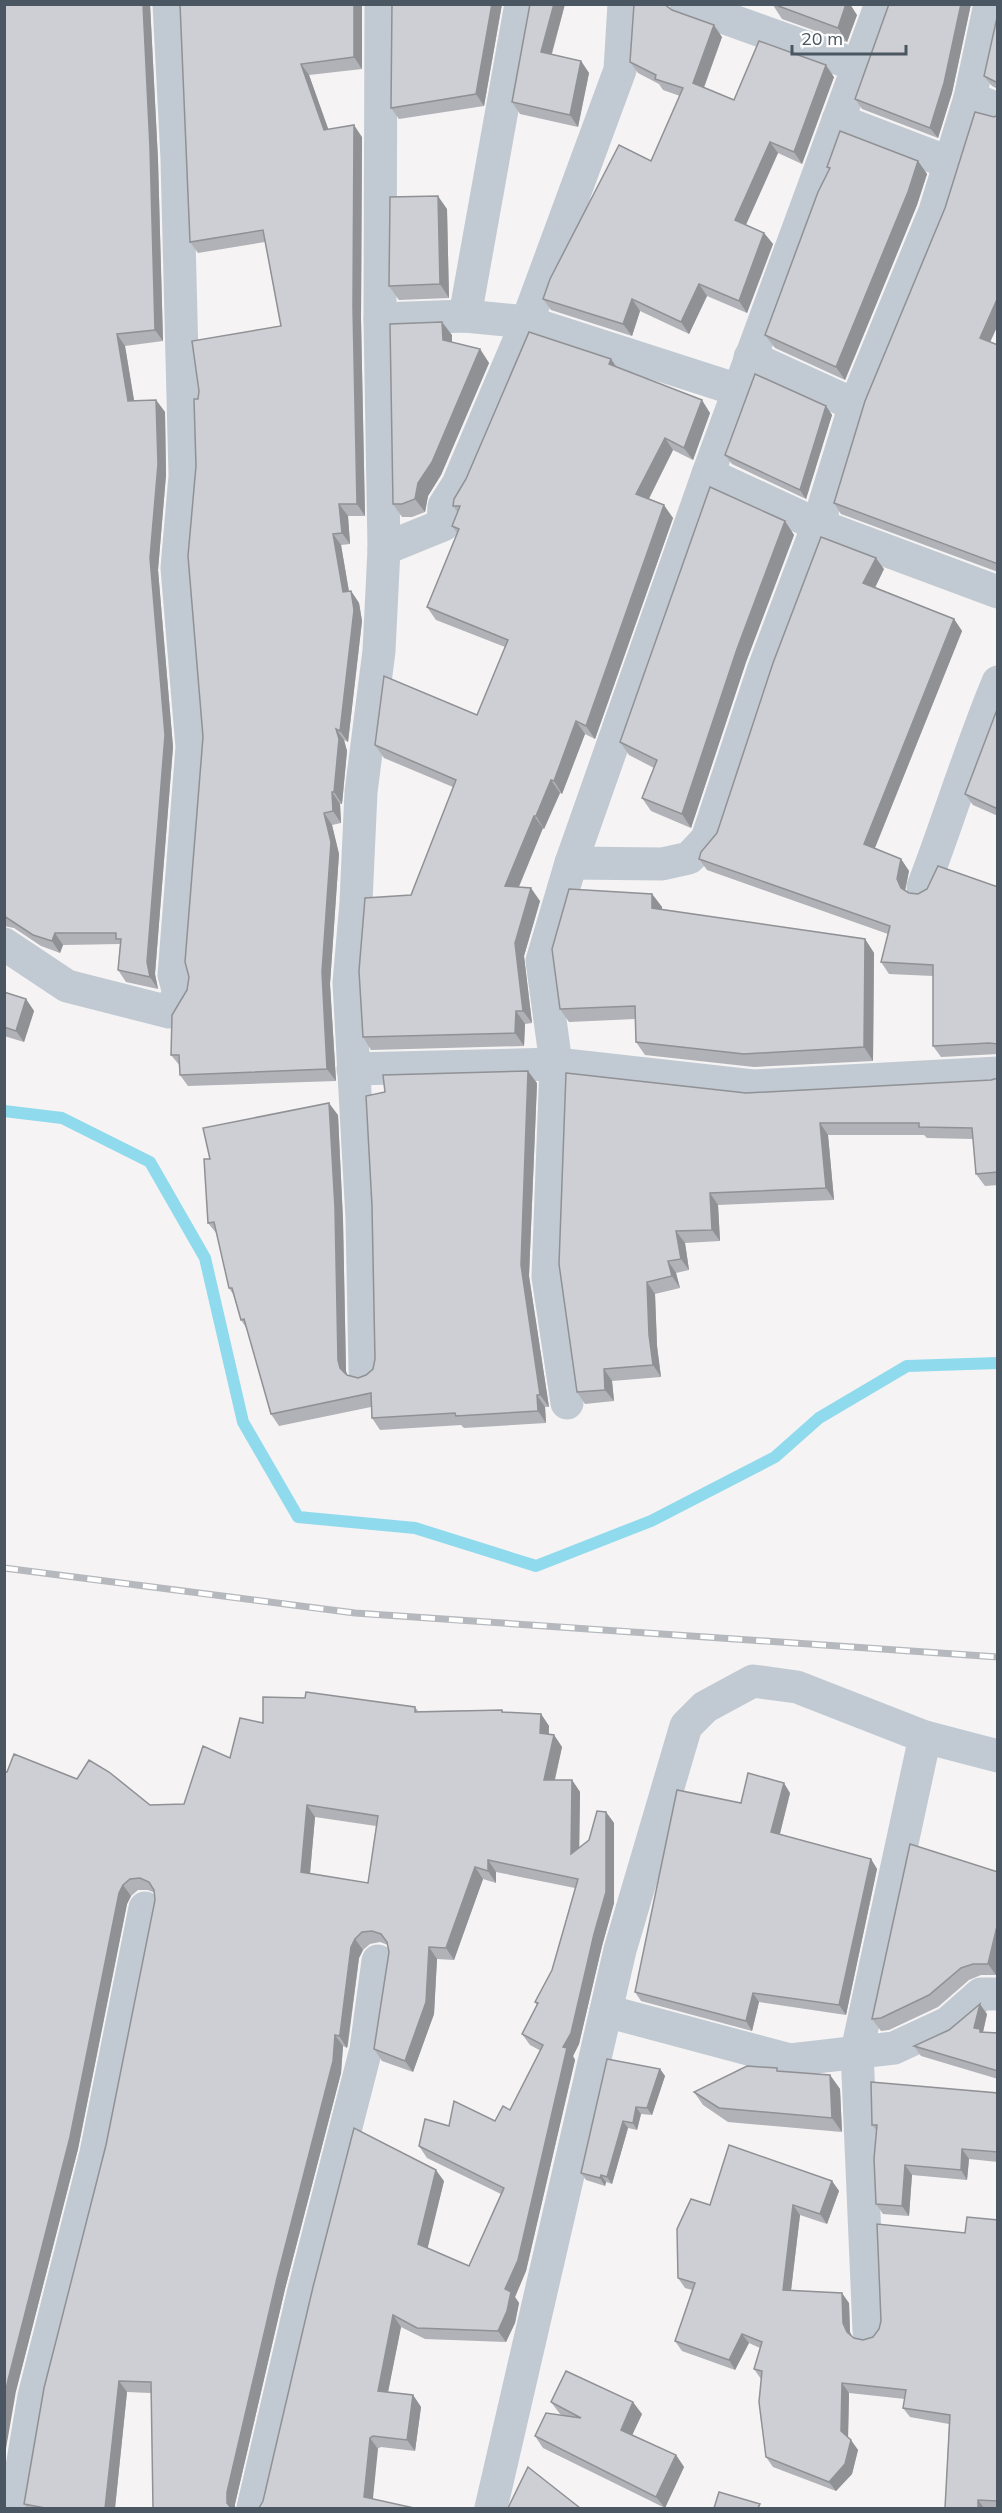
<svg xmlns="http://www.w3.org/2000/svg" width="1002" height="2513" viewBox="0 0 1002 2513" font-family="Mulish,sans-serif">
	<rect width="100%" height="100%" fill="#f5f3f3"/>
	<g fill="none" stroke-linecap="round" stroke-linejoin="round">
		<polyline stroke="#90daee" stroke-width="12" points="4,1111 62,1118 150,1162 205,1258 243,1422 298,1517 415,1528 536,1566 651,1521 775,1457 819,1418 907,1366 998,1363"/>
		<g stroke="#c1cad2" stroke-width="33">
			<polyline points="686,4 859,66"/>
			<polyline points="970,98 998,109"/>
			<polyline points="838,120 950,163"/>
			<polyline points="465,316 521,4"/>
			<polyline points="380,319 465,316 527,322 738,390"/>
			<polyline points="750,357 855,405"/>
			<polyline points="708,474 818,525 998,592"/>
			<polyline points="384,549 443,525 444,506 458,484 527,322 620,70 624,4"/>
			<polyline points="571,863 662,864 689,858 707,839 764,668 818,525 855,405 935,211 970,98 990,4"/>
			<path d="M923 887C949 819 970 749 998 682"/>
			<polyline points="4,944 67,986 169,1012 179,993 174,975 192,747 177,568 185,476 177,159 169,4"/>
			<polyline points="353,1069 556,1064 753,1086 998,1073"/>
			<polyline points="365,1371 362,1219 349,983 356,902 361,792 379,651 384,549 380,319 381,4"/>
			<polyline points="567,1403 548,1277 556,1064 542,961 571,863 708,474 881,4"/>
			<polyline points="606,2011 790,2060 894,2048 948,2023 981,1994 998,1994"/>
			<polyline points="869,2331 857,2051 925,1737"/>
			<polyline points="15,2508 34,2396 96,2153 145,1908"/>
			<polyline points="253,2508 303,2294 366,2049 378,1961"/>
			<polyline points="491,2508 620,1950 686,1726 705,1707 753,1681 797,1687 925,1737 998,1756"/>
		</g>
		<defs>
			<polyline id="rail" points="4,1568 355,1613 998,1657"/>
		</defs>
		<use href="#rail" stroke="#b5b8bd" stroke-width="7"/>
		<use href="#rail" stroke="#fff" stroke-width="4.5" stroke-dasharray="14" stroke-linecap="butt"/>
	</g>
	<g fill="#b0b2b7" fill-rule="evenodd">
		<polygon points="4,4 150,4 158,160 163,341 125,346 134,401 156,400 165,412 166,475 158,570 173,747 155,974 158,989 126,982 118,970 120,944 63,945 60,953 41,946 14,928 4,926"/>
		<polygon points="180,4 362,4 362,69 309,75 328,130 362,137 361,319 365,516 348,516 350,544 341,545 349,591 351,591 359,603 362,621 348,742 344,740 347,751 342,804 340,804 341,823 332,825 339,854 330,984 336,1081 188,1086 180,1075 180,1066 171,1055 187,990 189,977 203,737 196,466 198,399 281,326 265,242 198,253 190,242"/>
		<polygon points="392,4 502,4 484,106 399,119 391,108"/>
		<polygon points="565,4 552,54 581,61 589,73 578,127 520,114 512,102"/>
		<polygon points="634,4 668,4 668,7 672,10 722,37 704,88 734,100 834,77 802,164 778,153 746,225 764,233 773,244 747,313 707,296 689,334 640,311 632,336 551,310 543,299 651,161 680,96 663,90 659,84 638,73 630,62"/>
		<polygon points="889,4 971,4 952,93 938,138 862,109 855,99"/>
		<polygon points="773,5 857,15 847,42 782,19"/>
		<polygon points="998,13 998,89 992,86 984,76"/>
		<polygon points="994,117 990,342 998,345 998,572 841,514 834,503"/>
		<polygon points="918,161 927,174 917,205 845,380 775,348 765,335 829,169 827,167"/>
		<polygon points="447,209 449,298 399,300 389,286"/>
		<polygon points="452,335 452,342 480,349 489,363 441,475 428,496 425,512 412,517 402,517 393,504"/>
		<polygon points="611,359 616,367 710,413 693,460 673,450 649,499 673,518 595,739 585,734 562,794 560,793 544,829 543,828 518,887 540,901 524,956 532,1023 525,1024 524,1046 371,1050 363,1037 453,787 384,758 375,745 477,715 505,647 436,620 427,607 457,533 452,526 458,513 453,506"/>
		<polygon points="826,406 832,415 806,499 732,464 725,455"/>
		<polygon points="785,521 794,535 746,662 691,828 651,811 642,798 654,768 629,755 620,742"/>
		<polygon points="884,569 875,587 954,619 962,631 875,848 901,859 909,871 905,890 909,893 918,894 998,887 998,1054 941,1057 933,1046 933,976 889,974 881,962 888,934 707,870 699,859 717,833"/>
		<polygon points="998,707 998,816 973,805 965,794"/>
		<polygon points="652,894 662,907 662,910 865,939 874,953 873,1061 754,1067 645,1055 636,1042 635,1019 569,1022 560,1009"/>
		<polygon points="4,992 26,999 34,1011 24,1042 4,1036"/>
		<polygon points="998,1078 998,1185 985,1186 976,1174 973,1139 927,1138 924,1135 828,1135 834,1200 718,1205 720,1241 685,1243 689,1270 676,1273 680,1288 655,1294 657,1346 661,1377 612,1381 614,1401 585,1404 577,1392 746,1093 991,1080"/>
		<polygon points="537,1083 529,1276 549,1407 545,1407 546,1423 464,1428 461,1425 380,1430 372,1418 371,1407 279,1426 271,1414 247,1329 241,1320 233,1294 229,1288 217,1234 208,1223 210,1159 338,1115 343,1220 346,1371 347,1375 358,1378 366,1375 373,1369"/>
		<path d="M415 1707 418 1711 502 1710 504 1713 541 1714 549 1726V1734L554 1735 562 1747 555 1780H572L580 1792 579 1848 589 1840 606 1812 614 1823V1903L602 1946 579 2044 573 2056 575 2060 526 2271 515 2297 519 2303 515 2323 506 2342 425 2339 401 2327 388 2392 413 2395 421 2407 415 2451 381 2447 259 2508 444 2181 427 2248 469 2266 501 2194 427 2158 419 2146 449 2126 495 2121 510 2110 541 2051 530 2045 522 2034 537 2005 535 2002 552 1970 575 1888 496 1872V1883L483 1879 454 1960 437 1959 434 2014 413 2072 382 2061 374 2049 389 1952 388 1945 380 1942 370 1944 363 1950 359 1958 348 2045 347 2048 343 2046 341 2073 285 2289 235 2504 151 2393 127 2392 115 2508H27L24 2504 106 2145 155 1900V1893L148 1890H138L131 1896 127 1904 78 2149 16 2391 7 1772 77 1779 150 1805 184 1804 263 1723ZM315 1817 376 1826 368 1883 310 1874Z"/>
		<polygon points="790,1793 780,1834 871,1859 877,1869 846,2015 759,2002 752,2031 641,2001 635,1992 741,1803"/>
		<polygon points="998,1872 998,1969 996,1975 981,1975 969,1980 938,2007 889,2030 881,2031 872,2019"/>
		<polygon points="987,2014 983,2032 998,2033 998,2079 921,2056 914,2046"/>
		<polygon points="660,2069 665,2076 652,2115 641,2114 637,2130 628,2128 612,2184 606,2182 605,2186 586,2180 581,2173"/>
		<polygon points="779,2071 830,2075 840,2089 842,2132 728,2122 703,2105 694,2092"/>
		<polygon points="998,2093 998,2162 969,2159 967,2180 912,2175 909,2216 883,2214 876,2204 876,2130 872,2125"/>
		<polygon points="832,2181 839,2191 827,2224 800,2215 791,2290 849,2303 850,2332 852,2336 854,2338 863,2340 873,2337 965,2233 998,2220 998,2508 945,2508 949,2424 910,2417 903,2408 905,2399 849,2393 848,2437 858,2450 852,2474 836,2491 773,2467 766,2457 761,2379 754,2369 760,2348 749,2343 735,2370 682,2351 675,2341 692,2290 685,2288 678,2278 710,2205"/>
		<polygon points="551,2402 642,2414 632,2435 676,2455 684,2467 665,2508 543,2448 535,2436 564,2416 560,2414"/>
	</g>
	<g fill="#909195">
		<polygon points="143,4 150,4 158,160 163,341 155,330"/>
		<polygon points="354,4 362,4 362,69 354,57"/>
		<polygon points="492,4 502,4 484,106 476,94"/>
		<polygon points="554,4 565,4 549,63 541,52"/>
		<polygon points="846,4 850,4 857,15 847,42 838,28"/>
		<polygon points="961,4 971,4 952,93 938,138 930,128"/>
		<polygon points="714,25 722,37 701,95 693,83"/>
		<polygon points="581,61 589,73 578,127 570,115"/>
		<polygon points="301,64 309,75 333,142 324,130"/>
		<polygon points="826,65 834,77 802,164 794,152"/>
		<polygon points="354,125 362,137 361,319 365,516 357,504 353,307"/>
		<polygon points="770,142 778,153 743,231 735,220"/>
		<polygon points="918,161 927,174 917,205 845,380 836,367"/>
		<polygon points="438,196 447,209 449,298 440,284"/>
		<polygon points="764,233 773,244 747,313 739,301"/>
		<polygon points="699,284 707,296 689,334 681,322"/>
		<polygon points="998,297 998,325 987,349 980,338"/>
		<polygon points="632,299 640,311 632,336 623,324"/>
		<polygon points="442,322 452,335 452,353 443,340"/>
		<polygon points="117,334 125,346 136,412 128,401"/>
		<polygon points="480,349 489,363 441,475 428,496 425,512 415,499 418,483"/>
		<polygon points="611,359 620,372 609,364"/>
		<polygon points="156,400 165,412 166,475 158,570 173,747 155,974 158,989 150,977 147,962 150,558"/>
		<polygon points="702,400 710,413 693,460 684,448"/>
		<polygon points="826,406 832,415 806,499 800,490"/>
		<polygon points="665,438 673,450 645,506 636,494"/>
		<polygon points="339,504 348,516 350,544 342,533"/>
		<polygon points="664,505 673,518 595,739 586,726"/>
		<polygon points="785,521 794,535 746,662 691,828 682,814 737,649"/>
		<polygon points="333,534 341,545 351,604 343,592"/>
		<polygon points="876,558 884,569 872,594 863,583"/>
		<polygon points="351,591 359,603 362,621 348,742 340,731"/>
		<polygon points="954,619 962,631 872,855 864,844"/>
		<polygon points="576,721 585,734 562,794 554,781"/>
		<polygon points="336,729 344,740 347,751 342,804 334,792"/>
		<polygon points="551,780 560,793 544,829 536,816"/>
		<polygon points="332,792 340,804 341,823 333,811"/>
		<polygon points="324,813 332,825 339,854 330,984 336,1081 327,1069 322,972"/>
		<polygon points="534,816 543,828 514,899 505,886"/>
		<polygon points="901,859 909,871 905,891 901,888 897,879"/>
		<polygon points="531,888 540,901 524,956 532,1023 523,1011 515,943"/>
		<polygon points="652,894 662,907 661,922 652,908"/>
		<polygon points="55,933 63,945 60,953 52,941"/>
		<polygon points="865,939 874,953 873,1061 864,1047"/>
		<polygon points="26,999 34,1011 24,1042 16,1031"/>
		<polygon points="516,1011 525,1024 524,1046 515,1033"/>
		<polygon points="528,1071 537,1083 529,1276 549,1407 540,1395 521,1265"/>
		<polygon points="329,1103 338,1115 343,1220 346,1371 349,1380 340,1368 338,1360"/>
		<polygon points="820,1123 828,1135 834,1200 826,1188"/>
		<polygon points="710,1193 718,1205 720,1241 712,1230"/>
		<polygon points="676,1231 685,1243 689,1270 681,1259"/>
		<polygon points="668,1261 676,1273 680,1288 672,1276"/>
		<polygon points="647,1282 655,1294 657,1346 661,1377 653,1365 649,1335"/>
		<polygon points="604,1369 612,1381 614,1401 605,1390"/>
		<polygon points="537,1395 545,1407 546,1423 538,1411"/>
		<polygon points="541,1714 549,1726 548,1744 540,1733"/>
		<polygon points="554,1735 562,1747 552,1791 544,1780"/>
		<polygon points="572,1780 580,1792 579,1866 571,1854"/>
		<polygon points="784,1783 790,1793 778,1841 771,1832"/>
		<polygon points="307,1805 315,1817 309,1884 301,1872"/>
		<polygon points="606,1812 614,1823 614,1903 602,1946 579,2044 573,2056 575,2060 526,2271 515,2297 519,2303 515,2323 506,2342 498,2331 505,2289"/>
		<polygon points="871,1859 877,1869 846,2015 839,2005"/>
		<polygon points="488,1860 496,1872 496,1883 488,1871"/>
		<polygon points="475,1867 483,1879 454,1960 446,1948"/>
		<polygon points="123,1885 131,1896 127,1904 78,2149 16,2391 4,2460 4,2400 8,2380 119,1893"/>
		<polygon points="998,1922 998,1969 996,1975 988,1964"/>
		<polygon points="355,1939 363,1950 359,1958 347,2048 339,2036 351,1947"/>
		<polygon points="429,1947 437,1959 434,2014 413,2072 405,2061"/>
		<polygon points="753,1993 759,2002 752,2031 746,2021"/>
		<polygon points="980,2004 987,2014 983,2032 987,2038 974,2028"/>
		<polygon points="335,2035 343,2046 341,2073 285,2289 235,2504 235,2508 231,2508 227,2503 227,2492"/>
		<polygon points="660,2069 665,2076 652,2115 647,2108"/>
		<polygon points="830,2075 840,2089 842,2132 832,2118"/>
		<polygon points="636,2107 641,2114 637,2130 633,2123"/>
		<polygon points="623,2121 628,2128 612,2184 607,2177"/>
		<polygon points="962,2149 969,2159 967,2180 961,2170"/>
		<polygon points="905,2165 912,2175 909,2216 902,2206"/>
		<polygon points="436,2170 444,2181 426,2255 418,2244"/>
		<polygon points="601,2175 606,2182 605,2186 600,2178"/>
		<polygon points="832,2181 839,2191 827,2224 820,2214"/>
		<polygon points="793,2205 800,2215 790,2299 783,2290"/>
		<polygon points="842,2293 849,2303 850,2332 854,2342 847,2332 843,2323"/>
		<polygon points="393,2315 401,2327 386,2402 378,2391"/>
		<polygon points="742,2334 749,2343 735,2370 729,2360"/>
		<polygon points="119,2381 127,2392 115,2508 105,2508"/>
		<polygon points="842,2383 849,2393 848,2440 841,2431"/>
		<polygon points="413,2395 421,2407 415,2451 407,2440"/>
		<polygon points="633,2402 642,2414 629,2442 621,2430"/>
		<polygon points="370,2438 378,2449 372,2508 364,2497"/>
		<polygon points="851,2440 858,2450 852,2474 836,2491 829,2482"/>
		<polygon points="676,2455 684,2467 665,2508 656,2497"/>
		<polygon points="978,2500 984,2508 978,2508"/>
	</g>
	<g fill="#cdcfd5" stroke="#909195" stroke-width="1.5" fill-rule="evenodd">
		<polygon points="4,4 143,4 150,148 155,330 117,334 128,401 156,400 158,464 150,558 165,735 147,962 150,977 118,970 121,939 116,939 116,933 55,933 52,941 33,935 4,916"/>
		<polygon points="180,4 354,4 354,57 301,64 324,130 354,125 353,307 357,504 339,504 342,533 333,534 343,592 351,591 354,610 340,731 336,729 339,739 334,792 332,792 333,811 324,813 331,842 322,972 327,1069 180,1075 179,1055 171,1055 172,1015 187,990 189,977 185,962 203,737 188,556 196,466 194,399 198,399 199,391 192,341 281,326 263,230 190,242"/>
		<polygon points="392,4 492,4 476,94 391,108"/>
		<polygon points="530,4 554,4 541,52 581,61 570,115 512,102"/>
		<polygon points="634,4 664,4 672,10 714,25 693,83 734,100 759,41 826,65 794,152 770,142 735,220 764,233 739,301 699,284 681,322 632,299 623,324 543,299 550,279 619,145 651,161 683,88 655,79 656,75 630,62"/>
		<polygon points="773,4 846,4 838,28"/>
		<polygon points="889,4 961,4 944,83 930,128 855,99"/>
		<polygon points="998,13 998,83 984,76"/>
		<polygon points="975,112 994,117 998,115 998,297 980,338 998,345 998,564 834,503 865,401 945,208"/>
		<polygon points="840,131 918,161 908,192 836,367 765,335 818,192 830,168 827,167"/>
		<polygon points="438,196 440,284 389,286 390,197"/>
		<polygon points="442,322 443,340 480,349 432,462 418,483 415,499 402,504 393,504 390,324"/>
		<polygon points="529,332 611,359 609,364 702,400 684,448 665,438 636,494 664,505 586,726 576,721 554,781 551,780 536,816 534,816 505,886 531,888 515,943 523,1011 516,1011 515,1033 363,1037 359,971 365,898 411,895 456,780 375,745 384,676 477,715 508,640 427,607 459,529 452,526 460,506 453,506 454,499 466,479"/>
		<polygon points="755,374 826,406 800,490 725,455"/>
		<polygon points="710,487 785,521 737,649 682,814 642,798 657,760 620,742"/>
		<polygon points="821,537 876,558 863,583 954,619 864,844 901,859 897,879 901,888 909,893 918,894 927,889 938,866 998,887 998,1044 989,1043 933,1046 933,965 881,962 890,926 699,859 701,852 717,833 773,663"/>
		<polygon points="998,707 998,809 965,794"/>
		<polygon points="569,889 652,894 652,908 865,939 864,1047 744,1054 636,1042 635,1006 560,1009 552,949"/>
		<polygon points="4,992 26,999 16,1031 4,1027"/>
		<polygon points="528,1071 521,1265 540,1395 537,1395 538,1411 456,1416 455,1413 372,1418 371,1393 271,1414 244,1319 241,1320 232,1288 229,1288 214,1222 208,1223 204,1159 210,1159 203,1128 329,1103 335,1208 338,1360 340,1368 347,1375 358,1378 366,1375 373,1369 375,1359 372,1206 366,1096 385,1092 383,1075"/>
		<polygon points="566,1073 746,1093 991,1080 998,1078 998,1172 976,1174 972,1128 919,1127 919,1123 820,1123 826,1188 710,1193 712,1230 676,1231 681,1259 668,1261 672,1276 647,1282 649,1335 653,1365 604,1369 605,1390 577,1392 559,1264"/>
		<path d="M306 1692 415 1707V1712L502 1710V1712L541 1714 540 1733 554 1735 544 1780H572L571 1854 589 1840 597 1811 606 1812V1892L594 1934 571 2033 563 2047 567 2048 518 2260 505 2289 511 2292 507 2311 498 2331 417 2328 393 2315 378 2391 413 2395 407 2440 373 2436 370 2438 364 2497 414 2508H259L263 2501 313 2287 354 2128 436 2170 418 2244 469 2266 504 2188 419 2146 425 2119 449 2126 454 2101 495 2121 503 2106 510 2110 543 2045 522 2034 538 2003 535 2002 552 1970 578 1879 488 1860V1871L475 1867 446 1948 429 1947 426 2002 405 2061 374 2049 389 1952 387 1942 381 1934 372 1931 362 1932 355 1939 351 1947 340 2034 339 2036 335 2035 333 2061 277 2278 227 2492V2503L231 2508H153L151 2382 119 2381 105 2508H45L24 2504 44 2388 106 2145 155 1900 154 1890 149 1882 140 1878 130 1879 123 1885 119 1893 70 2137 8 2380 4 2400V1771L7 1772 14 1754 77 1779 89 1760 109 1772 150 1805 184 1804 203 1746 230 1758 240 1718 263 1723V1697L305 1698ZM307 1805 378 1816 368 1883 301 1872Z"/>
		<polygon points="748,1773 784,1783 771,1832 871,1859 839,2005 753,1993 746,2021 635,1992 677,1790 741,1803"/>
		<polygon points="910,1844 998,1872 998,1922 988,1964 973,1964 961,1968 929,1995 881,2018 872,2019"/>
		<polygon points="980,2004 974,2028 980,2029 980,2032 998,2033 998,2071 914,2046 949,2030"/>
		<polygon points="607,2059 660,2069 647,2108 636,2107 633,2123 623,2121 607,2177 601,2175 600,2178 581,2173"/>
		<polygon points="747,2066 777,2068 777,2071 830,2075 832,2118 719,2108 694,2092"/>
		<polygon points="871,2082 998,2093 998,2152 962,2149 961,2170 905,2165 902,2206 876,2204 874,2159 877,2125 872,2125"/>
		<polygon points="729,2145 832,2181 820,2214 793,2205 783,2290 842,2293 843,2323 847,2332 854,2338 863,2340 873,2337 879,2329 881,2321 877,2224 965,2233 967,2217 998,2220 998,2501 978,2500 978,2508 945,2508 950,2415 903,2408 906,2390 842,2383 841,2431 851,2440 845,2464 829,2482 766,2457 759,2402 762,2371 754,2369 762,2342 742,2334 729,2360 675,2341 695,2283 678,2278 677,2229 691,2199 710,2205"/>
		<polygon points="566,2371 633,2402 621,2430 676,2455 656,2497 535,2436 546,2413 581,2418 551,2402"/>
		<polygon points="528,2467 580,2508 508,2508"/>
		<polygon points="719,2492 760,2504 758,2508 714,2508"/>
	</g>
	<rect width="1002" height="2513" fill="none" stroke="#4a5661" stroke-width="12"/>
	<path d="M792 45v9h114v-9" fill="none" stroke="#4a5661" stroke-width="3"/>
	<text x="801" y="45" font-size="18" fill="#4a5661" stroke="#ffffff" stroke-width="4.5" paint-order="stroke">20 m</text>
</svg>
